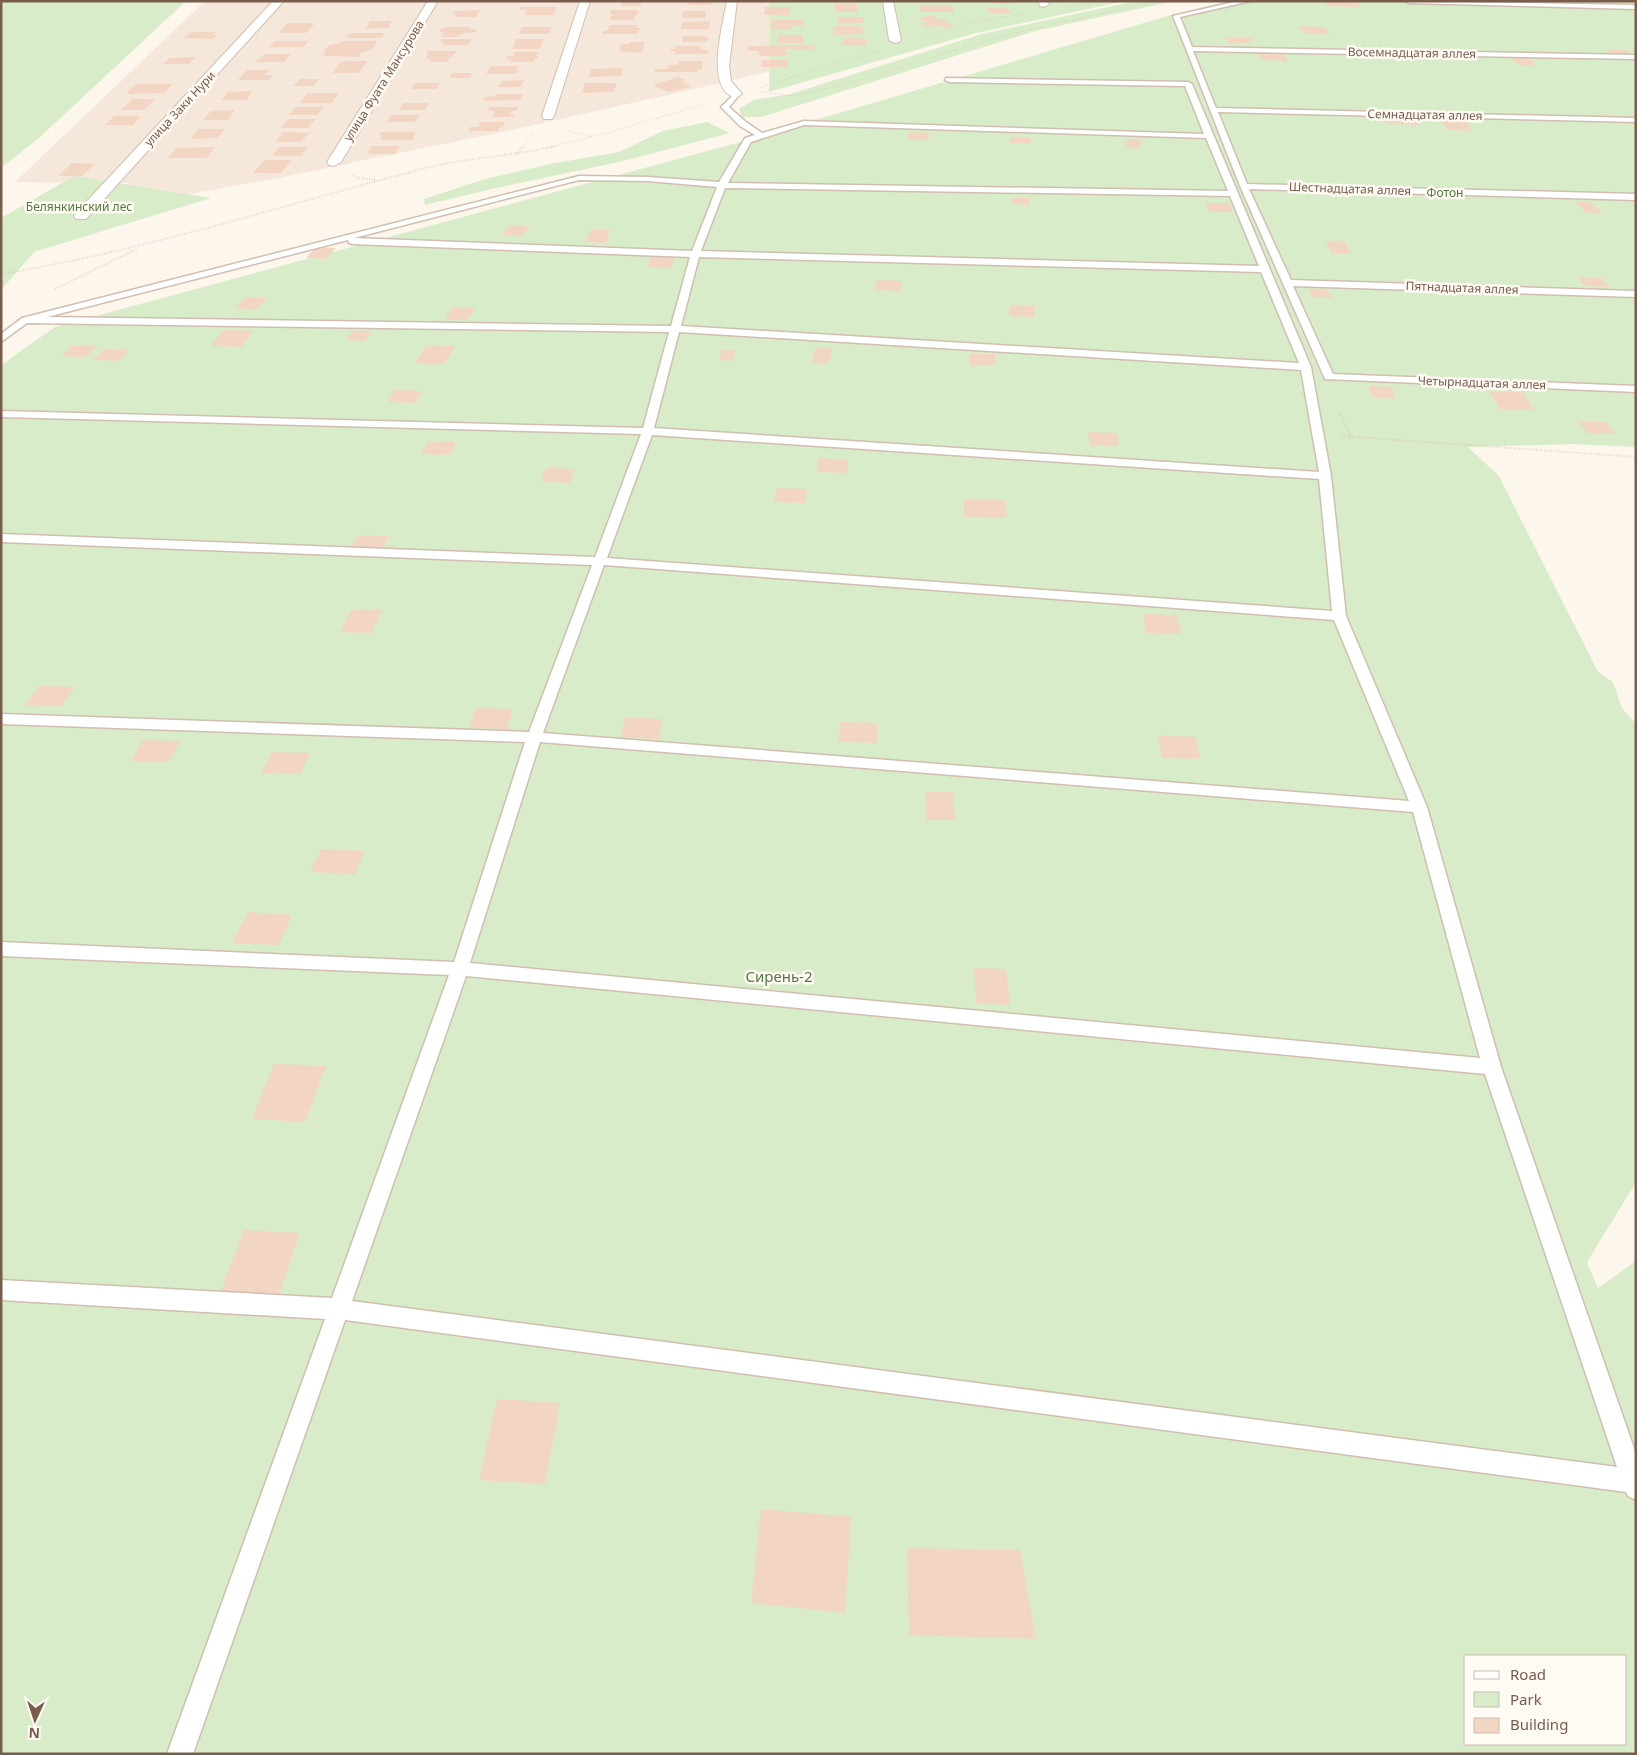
<svg xmlns="http://www.w3.org/2000/svg" width="1637" height="1755" viewBox="0 0 1637 1755" font-family="'Noto Sans',sans-serif">
	<rect width="100%" height="100%" fill="#fdf6ec"/>
	<polygon fill="#f5e8da" points="205,1 1063,1 712,85 516,129 278,178 102,210 129,183 15,182"/>
	<g fill="#d8ecc9" fill-rule="evenodd">
		<polygon points="1,1 186,1 39,138 1,168"/>
		<polygon points="770,1 1125,1 976,33 769,92"/>
		<polygon points="1135,1 1175,1 1035,31 761,117 742,117 739,109 754,100 790,94 982,34"/>
		<path d="M1229 1H1636V447L1573 444 1468 447 1499 476 1598 672 1613 682 1622 708 1636 724V1182L1587 1262 1598 1288 1636 1261V1754H1V365L55 327 748 140 1171 15ZM1466 1656H1626V1744H1466Z"/>
		<polygon points="707,122 730,133 623,161 496,188 425,205 424,199 485,179 550,164 619,152 663,131"/>
		<polygon points="74,176 211,198 34,252 1,290 1,218"/>
	</g>
	<g fill="#f3d5c3">
		<polygon points="622,1 642,1 640,6 621,6"/>
		<polygon points="689,1 712,1 711,5 688,5"/>
		<polygon points="993,1 1013,1 1014,4 994,4"/>
		<polygon points="1324,1 1356,2 1361,7 1328,6"/>
		<polygon points="834,4 857,4 858,12 835,12"/>
		<polygon points="918,5 952,5 954,12 920,12"/>
		<polygon points="520,7 557,7 554,15 525,15 527,9 519,10"/>
		<polygon points="765,7 790,7 789,15 764,15"/>
		<polygon points="987,8 1008,8 1010,12 1010,13 989,13"/>
		<polygon points="480,10 476,17 454,17 456,14 453,14 455,11"/>
		<polygon points="611,10 637,10 638,13 633,20 609,20 613,14 610,14"/>
		<polygon points="683,11 706,11 705,18 682,18"/>
		<polygon points="935,16 936,19 945,19 946,23 952,23 953,27 923,26 922,23 926,23 925,21 921,21 920,17"/>
		<polygon points="838,17 863,17 864,23 838,24"/>
		<polygon points="772,20 803,20 803,26 791,26 791,30 771,30"/>
		<polygon points="370,21 392,21 388,28 365,29"/>
		<polygon points="710,21 709,29 681,29 682,22"/>
		<polygon points="288,23 315,23 306,33 278,33"/>
		<polygon points="610,25 637,25 636,28 640,28 638,34 602,34 603,31 607,31"/>
		<polygon points="833,26 860,26 860,28 864,28 865,34 834,35"/>
		<polygon points="1299,26 1325,27 1331,34 1304,34"/>
		<polygon points="447,27 471,27 470,29 477,29 476,32 460,34 458,37 441,37 444,32 439,32 441,29"/>
		<polygon points="522,27 552,27 549,33 545,34 519,34"/>
		<polygon points="192,32 216,32 212,35 218,35 214,39 183,38"/>
		<polygon points="350,33 385,33 382,38 346,38"/>
		<rect x="778" y="35" width="25" height="8"/>
		<polygon points="683,36 706,36 706,38 710,38 705,42 682,42"/>
		<polygon points="1225,37 1251,38 1253,42 1228,44"/>
		<polygon points="851,38 865,39 868,43 865,43 866,46 839,46 839,44 843,43 842,39"/>
		<polygon points="442,39 472,39 468,45 442,45 444,42 440,42"/>
		<polygon points="516,39 544,39 540,49 512,49"/>
		<polygon points="275,41 308,41 303,47 269,47"/>
		<polygon points="341,41 378,41 371,50 362,52 358,57 323,56 326,51 323,51 327,47 332,44 339,44"/>
		<polygon points="630,42 645,42 642,53 619,51 621,44 629,44"/>
		<polygon points="815,45 815,49 785,49 787,55 760,56 758,51 747,51 748,46"/>
		<polygon points="676,46 700,46 700,49 708,51 708,54 674,54 675,51 670,51 670,49 675,49"/>
		<polygon points="1607,50 1626,50 1631,55 1611,54"/>
		<polygon points="428,51 457,51 446,62 429,62 431,59 426,59"/>
		<polygon points="515,52 538,52 536,56 539,56 533,62 510,62 511,60 506,59 507,56 513,56"/>
		<polygon points="1258,53 1283,53 1288,61 1263,60"/>
		<polygon points="266,54 291,54 284,62 254,62"/>
		<polygon points="196,57 189,64 163,64 170,58"/>
		<polygon points="1511,57 1529,58 1536,65 1518,65"/>
		<polygon points="762,60 787,60 787,67 761,67"/>
		<polygon points="342,61 368,61 358,73 332,73"/>
		<polygon points="678,61 703,61 702,69 698,69 698,72 655,72 655,69 667,69 668,65 677,65"/>
		<polygon points="490,66 518,66 517,70 520,70 515,74 486,74"/>
		<polygon points="623,68 621,76 589,77 591,69"/>
		<polygon points="247,70 269,70 265,75 273,75 269,80 238,80"/>
		<polygon points="452,73 473,73 470,78 450,78"/>
		<polygon points="678,77 685,80 681,81 692,87 668,92 653,85"/>
		<polygon points="300,79 319,79 313,86 293,86"/>
		<polygon points="524,80 521,87 498,87 502,81"/>
		<polygon points="415,83 440,83 436,89 411,89"/>
		<polygon points="585,83 617,83 614,92 582,93"/>
		<polygon points="136,84 173,84 164,93 126,94"/>
		<polygon points="253,91 247,100 221,100 228,92"/>
		<polygon points="308,93 339,93 331,103 300,103"/>
		<polygon points="496,94 523,94 520,100 483,101 485,97 494,96"/>
		<polygon points="133,99 155,99 144,110 121,110"/>
		<polygon points="404,103 429,103 425,110 399,110"/>
		<polygon points="296,107 324,107 317,115 289,115"/>
		<polygon points="490,107 518,107 516,111 511,111 510,114 515,114 513,117 493,117 494,111 488,111"/>
		<polygon points="235,110 228,120 203,120 211,111"/>
		<polygon points="391,115 419,115 415,122 387,122"/>
		<polygon points="114,116 141,116 133,125 105,125"/>
		<polygon points="1383,118 1416,119 1420,125 1387,124"/>
		<polygon points="289,119 316,119 308,128 281,128"/>
		<polygon points="1439,119 1466,120 1472,131 1448,130"/>
		<polygon points="480,122 505,122 503,127 499,128 498,131 468,131 470,127 478,127"/>
		<polygon points="198,129 225,129 217,138 191,139"/>
		<polygon points="283,132 309,133 301,142 275,142"/>
		<polygon points="381,132 416,132 412,140 380,140 382,135 379,135"/>
		<polygon points="909,132 929,133 928,140 907,139"/>
		<polygon points="1011,137 1031,138 1031,144 1010,143"/>
		<polygon points="1127,139 1141,140 1140,148 1125,147"/>
		<polygon points="372,146 400,146 395,154 367,154"/>
		<polygon points="215,147 207,158 168,158 176,148"/>
		<polygon points="279,147 308,147 301,156 272,156"/>
		<polygon points="265,160 292,160 281,173 253,173"/>
		<polygon points="72,163 95,164 82,176 58,176"/>
		<polygon points="1011,198 1029,198 1030,205 1011,204"/>
		<polygon points="1574,201 1590,202 1602,213 1585,212"/>
		<polygon points="1206,203 1229,203 1232,212 1209,212"/>
		<polygon points="509,225 529,226 522,236 502,235"/>
		<polygon points="590,230 610,230 606,243 585,242"/>
		<polygon points="1325,241 1344,241 1351,253 1332,253"/>
		<polygon points="316,247 336,248 326,259 306,258"/>
		<polygon points="650,257 674,257 671,268 647,267"/>
		<polygon points="1578,277 1602,278 1609,287 1584,286"/>
		<polygon points="877,280 902,281 900,291 875,290"/>
		<polygon points="1308,289 1326,289 1332,298 1314,298"/>
		<polygon points="246,297 267,298 256,310 235,308"/>
		<polygon points="1009,305 1035,306 1035,317 1009,316"/>
		<polygon points="453,307 475,308 467,320 445,319"/>
		<polygon points="223,330 253,331 241,347 211,346"/>
		<polygon points="352,331 372,331 365,341 345,340"/>
		<polygon points="72,345 97,346 86,357 61,356"/>
		<polygon points="427,345 455,346 444,364 415,363"/>
		<polygon points="816,347 833,349 828,364 811,362"/>
		<polygon points="104,349 130,350 120,361 94,360"/>
		<polygon points="722,350 735,350 732,361 719,360"/>
		<polygon points="969,354 995,354 996,365 970,365"/>
		<polygon points="1368,386 1392,387 1396,399 1372,397"/>
		<polygon points="395,390 422,391 415,403 388,402"/>
		<polygon points="1489,392 1523,392 1534,410 1500,409"/>
		<polygon points="1579,422 1606,422 1615,434 1588,434"/>
		<polygon points="1088,432 1117,433 1119,446 1090,445"/>
		<polygon points="428,441 456,442 450,455 421,454"/>
		<polygon points="819,458 848,460 847,473 817,472"/>
		<polygon points="546,468 575,469 570,483 541,482"/>
		<polygon points="777,488 807,489 805,503 774,502"/>
		<polygon points="964,499 1005,500 1007,518 964,517"/>
		<polygon points="358,535 389,536 381,552 349,551"/>
		<polygon points="352,609 382,610 371,633 340,632"/>
		<polygon points="1143,614 1177,615 1181,634 1146,633"/>
		<polygon points="39,686 75,687 62,706 25,705"/>
		<polygon points="476,708 513,709 507,729 469,728"/>
		<polygon points="625,717 662,719 659,739 621,737"/>
		<polygon points="840,722 877,723 877,743 839,742"/>
		<polygon points="1158,735 1196,737 1200,759 1162,758"/>
		<polygon points="143,740 180,741 169,762 131,761"/>
		<polygon points="272,752 310,753 300,774 261,773"/>
		<polygon points="925,792 953,792 955,820 926,820"/>
		<polygon points="321,849 365,851 355,874 310,872"/>
		<polygon points="248,912 292,915 279,945 232,943"/>
		<polygon points="974,968 1006,969 1010,1005 976,1003"/>
		<polygon points="274,1064 326,1066 305,1122 252,1119"/>
		<polygon points="244,1230 300,1233 277,1301 218,1298"/>
		<polygon points="497,1399 560,1403 545,1484 479,1480"/>
		<polygon points="761,1509 851,1517 845,1613 751,1603"/>
		<polygon points="907,1548 1020,1550 1036,1639 909,1635"/>
	</g>
	<g fill="none" stroke-linecap="round" stroke-linejoin="round">
		<defs>
			<g id="service">
				<polygon points="1238,1 1251,1 1180,17 1192,47 1636,55 1636,59 1193,51 1216,108 1636,118 1636,122 1218,112 1247,184 1636,194 1636,200 1249,189 1291,280 1636,291 1636,297 1293,286 1333,374 1636,386 1636,392 1325,379 1240,186 1173,16"/>
				<polygon points="1405,1 1636,5 1636,9 1408,3"/>
				<path d="M946 78 1188 82 1192 84 1311 367 1331 476 1346 616 1427 807 1501 1067 1636 1454V1500L1628 1496 1626 1492 345 1320 193 1754H167L325 1319 1 1300V1280L332 1298 449 975 1 956V942L454 962 525 742 1 724V714L529 732 592 565 1 542V534L595 557 641 434 1 417V411L643 428 669 332 27 323 1 342V334L22 318 579 176 648 177 719 182 745 138 755 135 740 126 721 107 736 92 740 94 729 107 746 122 762 133 804 121 1204 134 1185 86 949 82 945 80ZM804 125 1206 138 1228 191 728 183 751 142ZM579 180 648 181 717 187 692 251 354 238ZM725 188 1230 196 1259 266 701 251ZM348 240 349 243 352 244 690 257 671 326 47 317ZM699 257 1261 272 1299 363 681 326ZM679 332 1301 370 1319 472 654 428ZM652 435 1319 479 1332 611 607 558ZM604 565 1334 620 1409 801 543 733ZM540 742 1413 812 1480 1058 470 963ZM466 976 1485 1074 1617 1467 352 1301Z"/>
			</g>
			<g id="minor">
				<polygon points="273,1 284,1 86,219 76,219 74,216 76,213"/>
				<polygon points="428,1 438,1 341,162 334,166 329,165 327,162"/>
				<polygon points="580,1 590,1 554,116 552,119 544,119 542,116"/>
				<path d="M727 1H737L729 66 731 81 742 94 736 98C704 90 723 24 727 1Z"/>
				<polygon points="883,1 893,1 901,40 899,42 895,43 889,40"/>
				<polygon points="1038,1 1048,1 1049,4 1044,7 1040,6"/>
			</g>
		</defs>
		<use href="#service" stroke="#d1beb0" stroke-width="3"/>
		<use href="#minor" stroke="#d1beb0" stroke-width="2"/>
		<g stroke="#d9b8a5" stroke-width="1" stroke-dasharray="0.5 2" stroke-linecap="butt">
			<polyline points="1066,7 1103,1"/>
			<polyline points="1055,24 1155,1"/>
			<polyline points="918,39 967,23 1023,14"/>
			<polyline points="758,88 878,51"/>
			<polyline points="758,91 791,96 844,85 1001,36 1042,27"/>
			<polyline points="566,130 592,137"/>
			<polyline points="522,147 534,132"/>
			<polyline points="550,147 611,132 704,104"/>
		</g>
		<g stroke="#d9b8a5" stroke-width="2" stroke-dasharray="0.5 2" stroke-linecap="butt">
			<polyline points="517,154 523,146"/>
			<polyline points="353,175 357,178 376,180"/>
			<path d="M1 274C147 250 283 205 426 168 469 157 513 156 556 146"/>
			<polyline points="55,289 137,249"/>
			<polyline points="1340,413 1352,438"/>
			<polyline points="1342,436 1636,457"/>
		</g>
		<use href="#service" fill="#fff" fill-rule="evenodd"/>
		<use href="#minor" fill="#fff" fill-rule="evenodd"/>
	</g>
	<g text-anchor="middle" stroke-width="5" stroke-linejoin="round" paint-order="stroke">
		<g font-size="12" fill="#7a5c4d" stroke="#fffaf3">
			<text transform="translate(1412 53) rotate(1)" y="4">Восемнадцатая аллея</text>
			<text transform="translate(384 81) rotate(-58)" y="4">улица Фуата Мансурова</text>
			<text transform="translate(180 109) rotate(-47)" y="4">улица Заки Нури</text>
			<text transform="translate(1425 115) rotate(1)" y="4">Семнадцатая аллея</text>
			<text transform="translate(1350 189) rotate(2)" y="4">Шестнадцатая аллея</text>
			<text transform="translate(1462 288) rotate(2)" y="4">Пятнадцатая аллея</text>
			<text transform="translate(1482 383) rotate(2)" y="4">Четырнадцатая аллея</text>
		</g>
		<g font-size="12" fill="#537a41" stroke="#fffaf3">
			<text x="1445" y="197">Фотон</text>
			<text x="79" y="211">Белянкинский лес</text>
		</g>
		<g font-size="15" fill="#537a41" stroke="#fffaf3">
			<text x="779" y="982">Сирень-2</text>
		</g>
	</g>
	<rect width="1637" height="1755" fill="none" stroke="#7a5c4d" stroke-width="5"/>
	<rect x="1464" y="1655" width="162" height="90" fill="#fffaf3" stroke="#cabbb1"/>
	<rect x="1474" y="1671" width="25" height="8" fill="#ffffff" stroke="#cabbb1"/>
	<text x="1510" y="1680" font-size="15" fill="#7a5c4d">Road</text>
	<rect x="1474" y="1692" width="25" height="15" fill="#d8ecc9" stroke="#cabbb1"/>
	<text x="1510" y="1705" font-size="15" fill="#7a5c4d">Park</text>
	<rect x="1474" y="1718" width="25" height="15" fill="#f3d5c3" stroke="#cabbb1"/>
	<text x="1510" y="1730" font-size="15" fill="#7a5c4d">Building</text>
	<g transform="translate(35 1720) rotate(183)" stroke="#fffaf3" stroke-width="4" paint-order="stroke">
	<path d="M0-4L9 19L0 12L-9 19Z" fill="#7a5c4d"/>
	<text y="-8" font-size="14" font-weight="bold" text-anchor="middle" fill="#7a5c4d">N</text>
	</g>
</svg>
